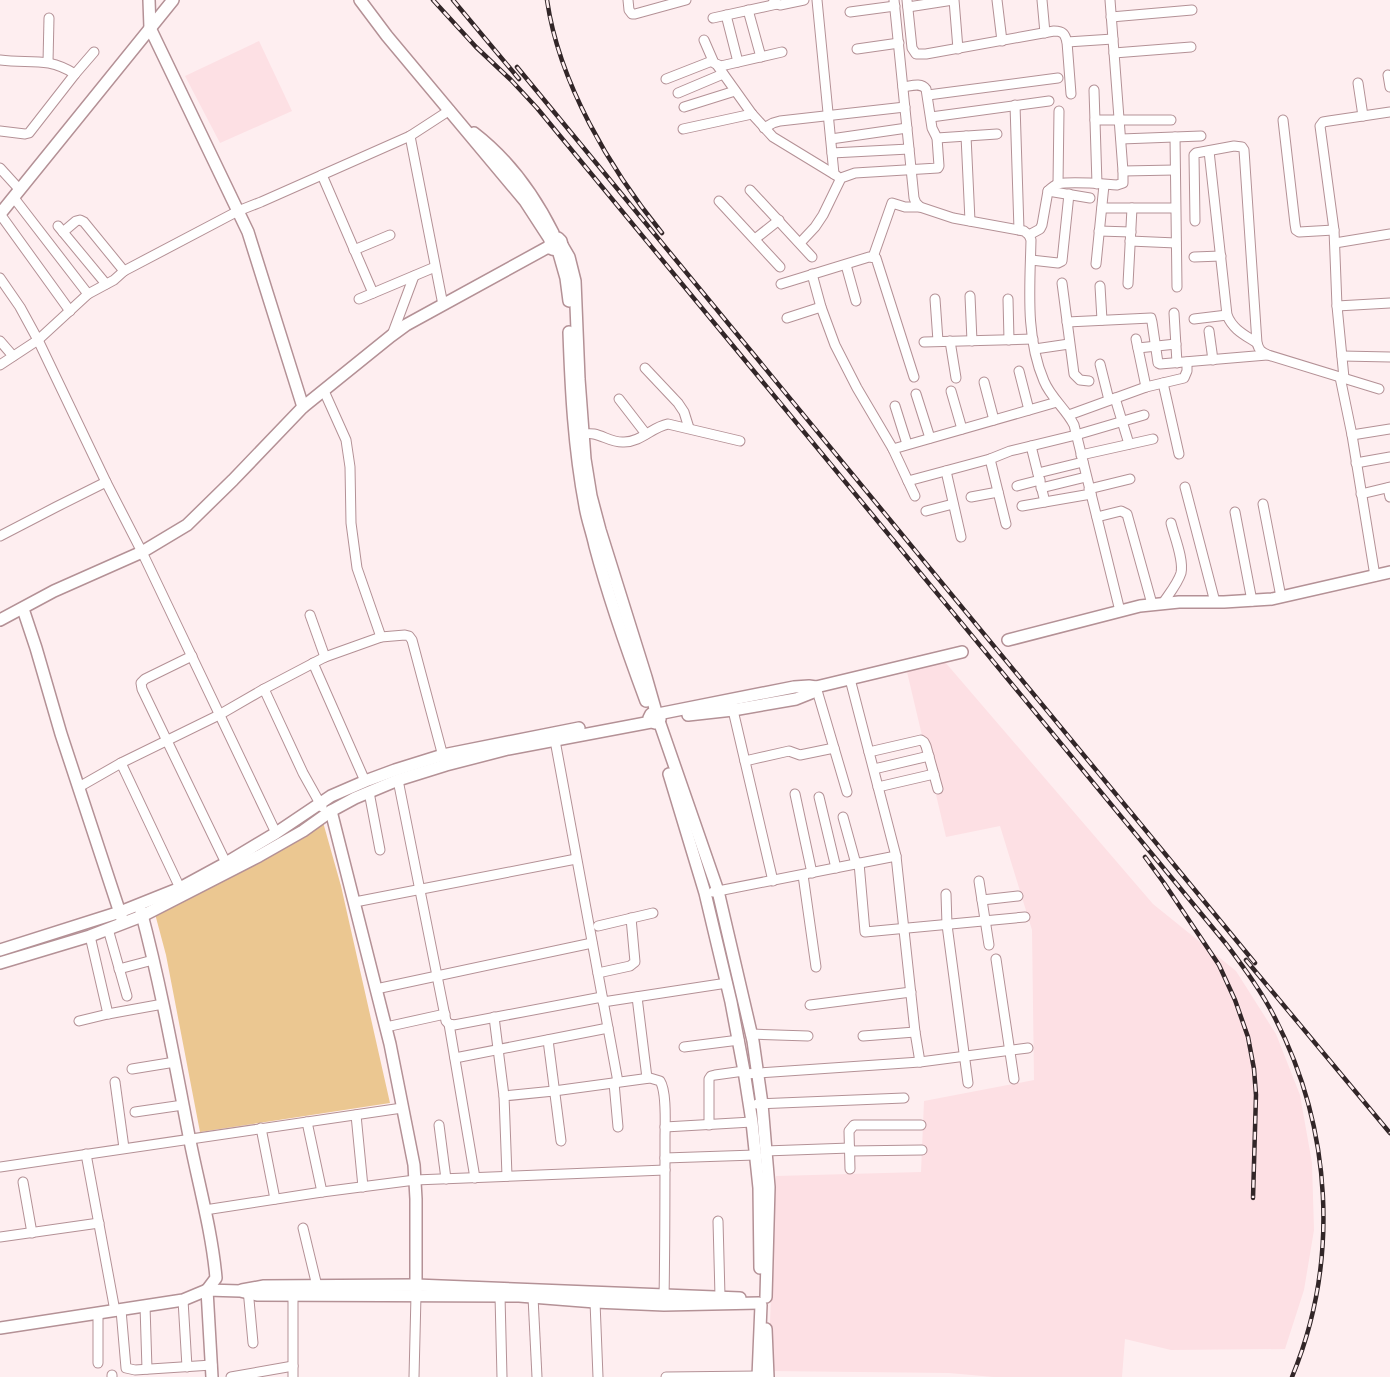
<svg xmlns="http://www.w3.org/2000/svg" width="1390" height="1377" viewBox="0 0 1390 1377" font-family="'Playfair Display',serif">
	<rect width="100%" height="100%" fill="#feeef0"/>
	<g fill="#fde0e4">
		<polygon points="259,41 292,111 220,143 185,76"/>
		<polygon points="945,662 1153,904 1236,971 1276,1034 1300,1095 1312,1163 1314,1230 1304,1290 1285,1349 1171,1350 1125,1339 1122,1377 993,1377 949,1373 768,1371 776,1176 921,1172 924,1101 1034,1080 1032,930 1000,826 946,837 907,672"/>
	</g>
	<polygon fill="#ebc791" points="321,815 341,886 390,1103 200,1132 166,955 154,910"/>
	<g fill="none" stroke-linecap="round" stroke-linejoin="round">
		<defs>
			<g id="minor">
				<polyline points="628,0 629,10 632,14 635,14 686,0"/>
				<polyline points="817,0 834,174"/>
				<path d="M894 0 914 198 916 203 920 207 953 218 1024 231 1029 235 1031 240C1030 286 1025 337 1044 381 1051 398 1066 409 1074 425L1120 611"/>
				<path d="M907 0 912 48 916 54H926L1054 31C1063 31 1065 34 1067 42L1071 94"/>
				<polyline points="954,0 958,49"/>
				<polyline points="997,0 1002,41"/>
				<polyline points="1042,0 1045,33"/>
				<polyline points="773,3 780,5 804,0"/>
				<polyline points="908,7 953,0"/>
				<polyline points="748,10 761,57"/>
				<polyline points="850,12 895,6"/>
				<polyline points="726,15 738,62"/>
				<polyline points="1111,17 1192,10"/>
				<polyline points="713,18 777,4"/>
				<polyline points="704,40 714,63 721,66 782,52"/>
				<polyline points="1067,42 1113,39"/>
				<polyline points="857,49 899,43"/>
				<polyline points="1114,53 1191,47"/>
				<path d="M0 60C29 64 47 56 75 74"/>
				<polyline points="48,62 49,18"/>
				<polyline points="717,65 752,114 773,137 837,176"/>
				<polyline points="1388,75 1390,87"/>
				<polyline points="666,79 712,61"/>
				<polyline points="1358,83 1363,116"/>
				<polyline points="1094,90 1097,184"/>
				<polyline points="678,93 723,74"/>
				<polyline points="928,95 1058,78"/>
				<polyline points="1015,105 1019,230"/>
				<polyline points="684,107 735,91"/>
				<polyline points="931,117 1049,101"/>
				<polyline points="1095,120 1171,120"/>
				<polyline points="1283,120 1295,224 1296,230 1299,232 1334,230"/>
				<polyline points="764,128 773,123 780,121 905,107"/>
				<polyline points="683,129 752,114"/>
				<polyline points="0,131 25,134 29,133 75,74 94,52"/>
				<polyline points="410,136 443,305"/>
				<polyline points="966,136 970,221"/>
				<polyline points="1175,137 1177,287"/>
				<polyline points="937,138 997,134"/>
				<polyline points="831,139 907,128"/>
				<polyline points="1121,139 1201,136"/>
				<path d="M1209 151 1227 315C1233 330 1245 335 1257 343"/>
				<polyline points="832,153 909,149"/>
				<polyline points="0,168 20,190"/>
				<polyline points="1123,171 1175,170"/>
				<polyline points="322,175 373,293"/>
				<polyline points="1058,184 1059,111"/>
				<polyline points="750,190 812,257"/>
				<polyline points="1048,191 1090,198"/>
				<polyline points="14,198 88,294"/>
				<polyline points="719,201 780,267"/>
				<polyline points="1102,208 1175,208"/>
				<polyline points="0,214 70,311"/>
				<path d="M1195 221 1194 155 1196 153 1234 146 1242 147 1244 150 1257 343C1259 350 1261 352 1268 355L1379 389"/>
				<polyline points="58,226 106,284"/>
				<polyline points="1099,231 1131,232"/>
				<polyline points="63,232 76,221 80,220 84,222 124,271"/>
				<path d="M1029 235 1040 229 1042 225 1048 191C1051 188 1054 185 1058 184 1073 181 1101 184 1117 185L1123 183V171L1110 0"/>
				<polyline points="755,239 779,220"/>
				<polyline points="1130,241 1176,243"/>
				<path d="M800 243 815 227 823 215 841 178 855 173 938 168 939 166 937 138 932 128 926 89C921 82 911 86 903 87"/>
				<polyline points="1335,243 1390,234"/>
				<polyline points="354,250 390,235"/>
				<polyline points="873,257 892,203 905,207 920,207"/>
				<polyline points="1194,257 1221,256"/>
				<polyline points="1031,260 1058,263 1062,261 1069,194"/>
				<polyline points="1096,264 1104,185"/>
				<polyline points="846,265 856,301"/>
				<polyline points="812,274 821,307 835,345 857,388 893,449 915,496"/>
				<polyline points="0,278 20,307 38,340 106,482 142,552 276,833"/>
				<polyline points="1062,283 1074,374 1080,380 1089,381"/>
				<polyline points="781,284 869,257 876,258 914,377"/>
				<polyline points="1128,284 1132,208"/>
				<polyline points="1100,286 1102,320"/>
				<polyline points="970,296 972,341"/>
				<polyline points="359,299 435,267"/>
				<polyline points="935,299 938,341"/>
				<polyline points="1008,299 1009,340"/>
				<polyline points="1337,306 1390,303"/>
				<polyline points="1174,313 1177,363"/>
				<polyline points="787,318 821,307"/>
				<polyline points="1194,319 1227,315"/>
				<polyline points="1067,322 1151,318 1152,322 1158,363 1160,364 1267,355"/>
				<polyline points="1209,331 1213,360"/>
				<polyline points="392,335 414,276"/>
				<polyline points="1136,339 1146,387"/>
				<polyline points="0,341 13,356"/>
				<polyline points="950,341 956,378"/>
				<polyline points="924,342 1033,339"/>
				<polyline points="1138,348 1176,344"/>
				<polyline points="1035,349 1069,344"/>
				<polyline points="1342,356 1390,357"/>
				<polyline points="1100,364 1109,400"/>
				<polyline points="0,365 38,340 88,294 114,280 124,271 238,211 261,202 410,136 450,110"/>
				<polyline points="645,368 678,403 684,412 689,428"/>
				<polyline points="1019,371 1029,410"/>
				<polyline points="1340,377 1352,435 1375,576"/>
				<polyline points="1344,378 1337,306 1334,230 1320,126 1323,122 1329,121 1390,112"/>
				<polyline points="984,382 994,420"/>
				<polyline points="1163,383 1179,454"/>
				<polyline points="324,391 346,440 350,467 351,523 357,568 381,637"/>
				<polyline points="951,391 962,429"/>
				<polyline points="916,394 930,438"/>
				<polyline points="1115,398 1129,444"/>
				<polyline points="619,399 646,434"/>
				<polyline points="895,406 907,444"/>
				<polyline points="1069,415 1146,387 1184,378 1187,371 1187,362"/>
				<path d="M578 435C583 434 589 433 594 434 604 436 613 443 624 442 641 442 652 427 668 424L740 441"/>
				<polyline points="1352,435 1390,429"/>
				<polyline points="1031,446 1045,502"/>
				<polyline points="893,449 1057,402"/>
				<polyline points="1081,455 1153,439"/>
				<polyline points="990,459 1006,524"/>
				<polyline points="1356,463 1390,457"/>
				<polyline points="946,471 961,537"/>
				<polyline points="1038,473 1083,462"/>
				<polyline points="908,481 990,459 1010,451 1076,435 1144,415"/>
				<polyline points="1017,486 1040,480"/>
				<polyline points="1185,487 1215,602"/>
				<polyline points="1041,488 1086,477"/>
				<polyline points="1388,488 1390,497"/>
				<polyline points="1089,489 1130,479"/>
				<polyline points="1361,494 1390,487"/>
				<polyline points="971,497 998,492"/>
				<polyline points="1263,504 1281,597"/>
				<polyline points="1022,506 1091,494"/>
				<polyline points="926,511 953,504"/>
				<polyline points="1235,512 1252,601"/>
				<polyline points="1097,517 1121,511 1127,514 1152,604"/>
				<polyline points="0,536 56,507 106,482"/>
				<path d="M1163 603C1169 594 1178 583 1181 573 1184 559 1174 536 1171 523"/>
				<polyline points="310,615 325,657"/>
				<polyline points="192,656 145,679 141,683 142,689 226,863"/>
				<polyline points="313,663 365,781"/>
				<polyline points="850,679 896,856 915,1032 920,1062"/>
				<polyline points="816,687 847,792"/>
				<polyline points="264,689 303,773 322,807"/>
				<polyline points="732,706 773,881"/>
				<polyline points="554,735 618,1082"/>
				<polyline points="869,752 921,740 924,742 926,746 938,789"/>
				<polyline points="745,761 789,751 800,755 834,748"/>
				<polyline points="121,763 180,888"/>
				<polyline points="874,769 929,756"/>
				<polyline points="398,780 446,1021 449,1024 454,1025 602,997"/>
				<polyline points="79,787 121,763 219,715 264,689 325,657 381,637 405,635 409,636 412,640 444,760"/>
				<polyline points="878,787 934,774"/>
				<polyline points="369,792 380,850"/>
				<polyline points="795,794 812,873"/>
				<polyline points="819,797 836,868"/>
				<polyline points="843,817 856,864"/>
				<polyline points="859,863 865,932 1025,917"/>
				<polyline points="803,875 816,967"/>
				<polyline points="979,881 989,945"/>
				<polyline points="713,892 896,856"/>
				<polyline points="946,894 947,925 968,1083"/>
				<polyline points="982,900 1018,896"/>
				<polyline points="355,902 576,859"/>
				<polyline points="598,926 653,913"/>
				<polyline points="108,929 127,996"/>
				<polyline points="90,936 108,1014"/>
				<polyline points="996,959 1014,1079"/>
				<polyline points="119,969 153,960"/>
				<polyline points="598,973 630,966 635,962 631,918"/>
				<polyline points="376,989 592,943"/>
				<polyline points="637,997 647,1078"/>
				<polyline points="603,1002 727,983"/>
				<polyline points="810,1005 911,992"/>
				<polyline points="494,1017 504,1096"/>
				<polyline points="79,1021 108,1014 163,1004"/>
				<polyline points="449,1024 475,1178"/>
				<polyline points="386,1027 445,1014"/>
				<polyline points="751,1034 808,1036"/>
				<polyline points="863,1036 915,1032"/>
				<polyline points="548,1040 561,1141"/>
				<polyline points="684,1047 739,1040"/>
				<polyline points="455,1058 608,1028"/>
				<polyline points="132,1069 175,1062"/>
				<polyline points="745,1074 920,1062 1028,1048"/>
				<polyline points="115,1082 124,1148"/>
				<polyline points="614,1083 618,1127"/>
				<polyline points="757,1104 904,1098"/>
				<polyline points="135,1112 183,1105"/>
				<polyline points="356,1115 363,1187"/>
				<polyline points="307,1122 322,1192"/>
				<polyline points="439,1125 446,1179"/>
				<polyline points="709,1125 709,1079 711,1076 715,1075 744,1071"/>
				<polyline points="665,1127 752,1122"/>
				<polyline points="261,1128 275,1199"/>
				<polyline points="765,1151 850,1148"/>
				<polyline points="850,1151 922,1150"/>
				<polyline points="86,1154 115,1311"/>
				<polyline points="665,1158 755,1155"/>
				<polyline points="0,1167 402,1108"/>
				<polyline points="850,1169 849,1131 854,1125 921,1125"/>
				<path d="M507 1176 504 1096 554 1091 650 1078 660 1081C667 1092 665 1124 665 1138 665 1192 665 1246 664 1299"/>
				<polyline points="23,1182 32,1233"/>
				<polyline points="205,1210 322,1192 415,1180 665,1170"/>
				<polyline points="718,1221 720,1296"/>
				<polyline points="303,1228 317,1286"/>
				<polyline points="0,1237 99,1223"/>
				<polyline points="248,1289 253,1343"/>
				<polyline points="293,1295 293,1377"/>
				<polyline points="500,1296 502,1377"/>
				<polyline points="533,1297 537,1377"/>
				<polyline points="183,1300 187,1367"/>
				<polyline points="595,1302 598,1377"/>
				<polyline points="145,1306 147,1369"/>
				<polyline points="121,1310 126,1368 135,1370 212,1365"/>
				<polyline points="98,1363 98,1313"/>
				<polyline points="112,1377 112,1375"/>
				<polyline points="231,1377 293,1366"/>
				<polyline points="414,1377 416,1295"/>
				<polyline points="666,1377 758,1376"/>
			</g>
			<g id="tertiary">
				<polyline points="149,0 150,28 248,232 303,407"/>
				<polyline points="360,0 387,36 525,201 551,241"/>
				<path d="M474 133C509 160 533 193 553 233"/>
				<polyline points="0,214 173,0"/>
				<polyline points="562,245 569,257 575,281 579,379 585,459 591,496 600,530 646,677 656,712"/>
				<polyline points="558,250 566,278 569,301"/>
				<path d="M569 332C571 390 574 448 585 506 587 519 592 532 595 546 609 599 627 650 646 701"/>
				<polyline points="23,609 36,648 61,734 122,919"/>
				<polyline points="0,620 54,591 142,552 187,525 233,480 303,407 391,336 406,325 550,246 550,243 552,239 558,238 561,241 562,245 558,250 552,249 550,246"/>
				<polyline points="1008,640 1140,606 1179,602 1224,602 1272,599 1390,572"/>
				<polyline points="658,714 794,687 809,686 816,687 962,652"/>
				<polyline points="688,715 733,710 796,699 811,693 816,687"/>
				<polyline points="659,721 718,891 753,1041 762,1104 769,1187 766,1297"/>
				<polyline points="669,774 705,893 731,1002 744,1071 752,1122 759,1188 760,1268"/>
				<polyline points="331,811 390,1044 414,1165 416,1199 416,1292"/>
				<path d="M141 911C161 986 175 1064 190 1141 199 1186 212 1232 216 1278L207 1290 212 1377"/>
				<polyline points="0,950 120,912 180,888 226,863 276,833 331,796 368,780 395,770 443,755 579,728"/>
				<polyline points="0,963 90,936 142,916 259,856 303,831 331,811 355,798 398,780 446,765 508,749 651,722 655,723 660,719 658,714 654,712 651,714 649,718 651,722"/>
				<polyline points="242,1290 264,1286 416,1285 740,1298"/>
				<polyline points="0,1328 183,1300 207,1290 240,1291 257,1295 519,1296 595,1302 664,1305 759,1303"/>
				<polyline points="766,1329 768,1377"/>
				<polyline points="758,1377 761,1305"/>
			</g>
		</defs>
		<use href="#minor" stroke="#b49196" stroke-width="11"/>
		<use href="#tertiary" stroke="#b49196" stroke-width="14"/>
		<use href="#minor" stroke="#fff" stroke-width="9"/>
		<use href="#tertiary" stroke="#fff" stroke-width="11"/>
		<defs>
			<g id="rail">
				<path d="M433 0 476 47 511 80 537 108 1227 945C1244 968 1262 992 1275 1018 1332 1129 1340 1261 1292 1377"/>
				<polyline points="453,0 519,79"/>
				<path d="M547 0C559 83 610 169 662 233"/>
				<polyline points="517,67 1255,963"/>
				<polyline points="1145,857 1164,883 1219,965 1235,1000 1248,1037 1254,1069 1256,1095 1253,1198"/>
				<polyline points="1246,960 1390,1133"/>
			</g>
		</defs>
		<use href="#rail" stroke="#322628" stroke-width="4.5"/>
		<use href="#rail" stroke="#feeef0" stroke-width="2.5" stroke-dasharray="8" stroke-linecap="butt"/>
	</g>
</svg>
